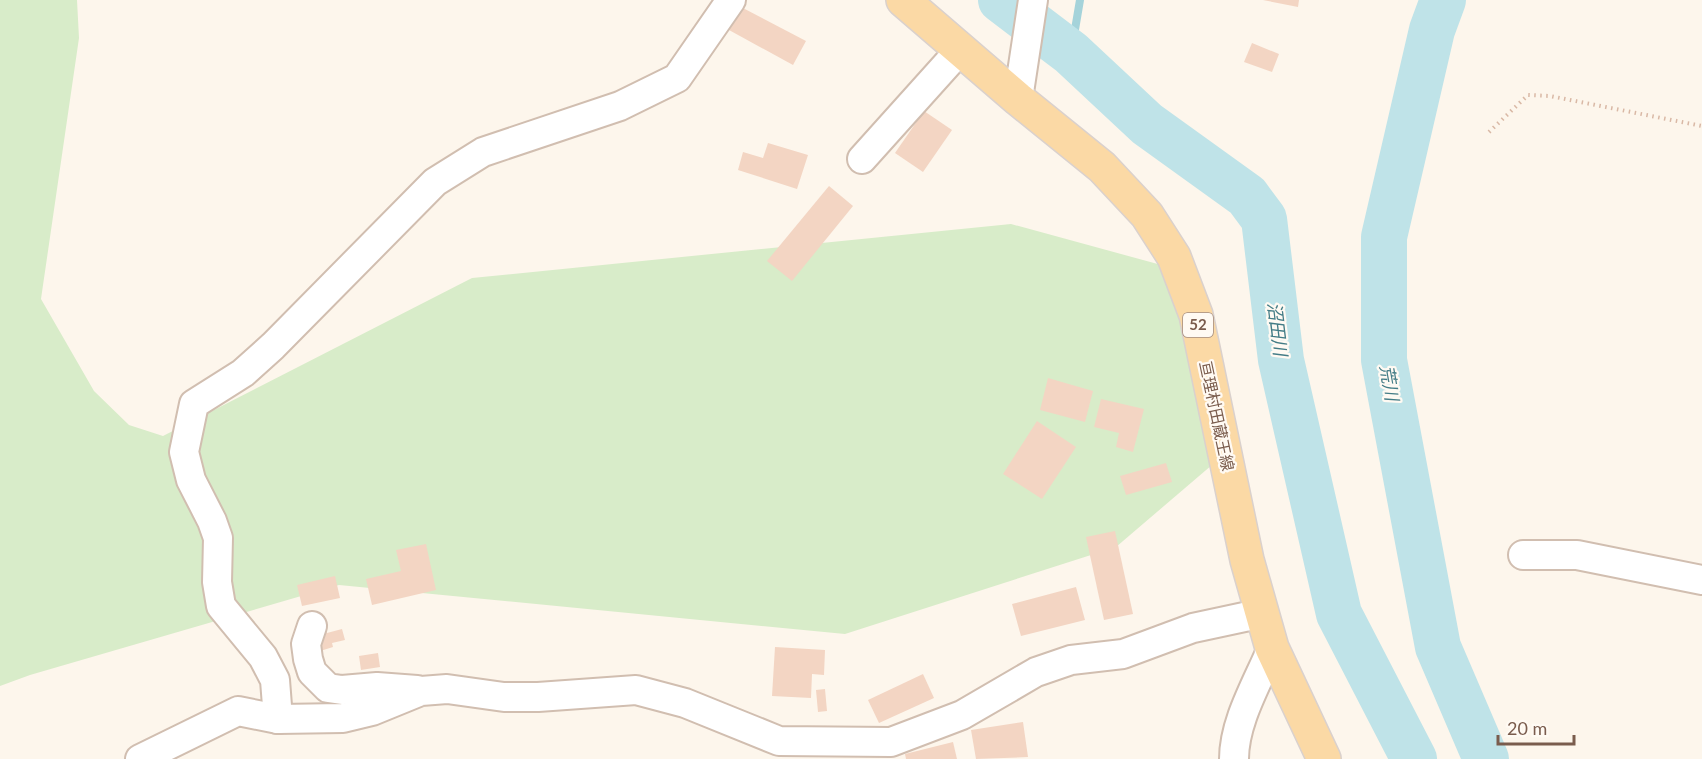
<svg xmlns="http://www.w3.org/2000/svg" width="1702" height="759" viewBox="0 0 1702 759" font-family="Lato,'Noto Sans JP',sans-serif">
	<rect width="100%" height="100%" fill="#fdf6ec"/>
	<polygon fill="#d8ecc9" points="0,0 77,0 79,38 41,299 94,391 129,425 163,436 472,278 1011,224 1165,266 1226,453 1116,547 845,634 339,585 30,675 0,686"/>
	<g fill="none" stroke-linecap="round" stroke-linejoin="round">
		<polyline stroke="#a5d3da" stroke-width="8" points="1071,53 1080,0"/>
		<g stroke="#bfe3e8" stroke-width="46">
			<polyline points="1001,0 1071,53 1147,124 1247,196 1264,219 1281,360 1339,614 1414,759"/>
			<polyline points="1443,0 1432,30 1384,237 1384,360 1438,647 1486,759"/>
		</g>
	</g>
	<g fill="#f3d5c3">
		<polygon points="1263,0 1299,0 1298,7"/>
		<polygon points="741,7 806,41 793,65 729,30"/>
		<polygon points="1252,43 1279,54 1272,72 1244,62"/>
		<polygon points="924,111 952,130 923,172 895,153"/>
		<polygon points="768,143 808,155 797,189 738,170 743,152 763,158"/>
		<polygon points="829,186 853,206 792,281 767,261"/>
		<polygon points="1048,378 1093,391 1085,422 1040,410"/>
		<polygon points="1101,399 1144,409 1133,452 1116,447 1119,433 1094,427"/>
		<polygon points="1037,421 1076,447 1042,499 1003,474"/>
		<polygon points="1166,463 1172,482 1126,495 1120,476"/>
		<polygon points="1115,531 1133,614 1104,620 1086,537"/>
		<polygon points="426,544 436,590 372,605 366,579 401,571 396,550"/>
		<polygon points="335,576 340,598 302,606 297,585"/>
		<polygon points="1076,587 1085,620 1021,636 1012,604"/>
		<polygon points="325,627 327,633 342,629 345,640 332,643 333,647 317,652"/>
		<polygon points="775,647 825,650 824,675 812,674 811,698 772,696"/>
		<polygon points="378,653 380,667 361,670 359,656"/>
		<polygon points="923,674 934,698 879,723 868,700"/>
		<polygon points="825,689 827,711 818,712 816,690"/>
		<polygon points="1023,722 1028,757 976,759 971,730"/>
		<polygon points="953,742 957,759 906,759 905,754"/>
	</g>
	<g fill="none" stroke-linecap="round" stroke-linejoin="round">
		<defs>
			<g id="street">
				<polyline points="1018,99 1033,0"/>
				<polyline points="862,159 960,50"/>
				<polyline points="1523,555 1577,555 1702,580"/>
				<polyline points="312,626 306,644 308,659 312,672 328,688 342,690 377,687 417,690"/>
				<polyline points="278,719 275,680 263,657 221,606 217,582 218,538 212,521 191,480 184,452 194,404 243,373 273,346 435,182 483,152 620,106 677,78 731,0"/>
				<polyline points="140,759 238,711 278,719 343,718 372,711 421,691 447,689 504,697 538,697 636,690 685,703 779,741 891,742 962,715 1036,672 1071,660 1123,654 1193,628 1263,613"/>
				<path d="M1234 759C1234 721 1258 682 1272 648"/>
			</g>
			<polyline id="primary" points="903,0 1018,99 1102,167 1147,215 1174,257 1196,315 1247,560 1272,648 1324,759"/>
		</defs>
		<use href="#street" stroke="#d1beb0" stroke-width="32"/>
		<use href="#primary" stroke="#dad1cd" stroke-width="36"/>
		<polyline stroke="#d9b8a5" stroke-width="4" stroke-dasharray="1.5 4.5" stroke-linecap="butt" points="1489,132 1528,95 1550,96 1702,126"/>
		<use href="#street" stroke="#fff" stroke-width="28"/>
		<use href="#primary" stroke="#fbd9a5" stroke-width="33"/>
	</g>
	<g text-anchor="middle" stroke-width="4.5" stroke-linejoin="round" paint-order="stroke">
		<rect fill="#fffaf3" stroke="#a28b7f" stroke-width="1.5" x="1183" y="313" width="30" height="24" rx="4.5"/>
		<g font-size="15" font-weight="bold" fill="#7a5c4d">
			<text x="1198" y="330">52</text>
		</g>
		<g font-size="16" fill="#7a5c4d" stroke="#fffaf3">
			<text transform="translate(1217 416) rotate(78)" y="6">亘理村田蔵王線</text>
		</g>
		<g font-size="18" font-style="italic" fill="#437c86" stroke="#fffaf3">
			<text transform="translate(1277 329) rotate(83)" y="6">沼田川</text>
			<text transform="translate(1389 383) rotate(80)" y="6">荒川</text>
		</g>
	</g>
	<path d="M1498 735v9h76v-9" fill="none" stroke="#7a5c4d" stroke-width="3"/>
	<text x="1507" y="735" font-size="18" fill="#7a5c4d" stroke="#fffaf3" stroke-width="4.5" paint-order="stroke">20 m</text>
</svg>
